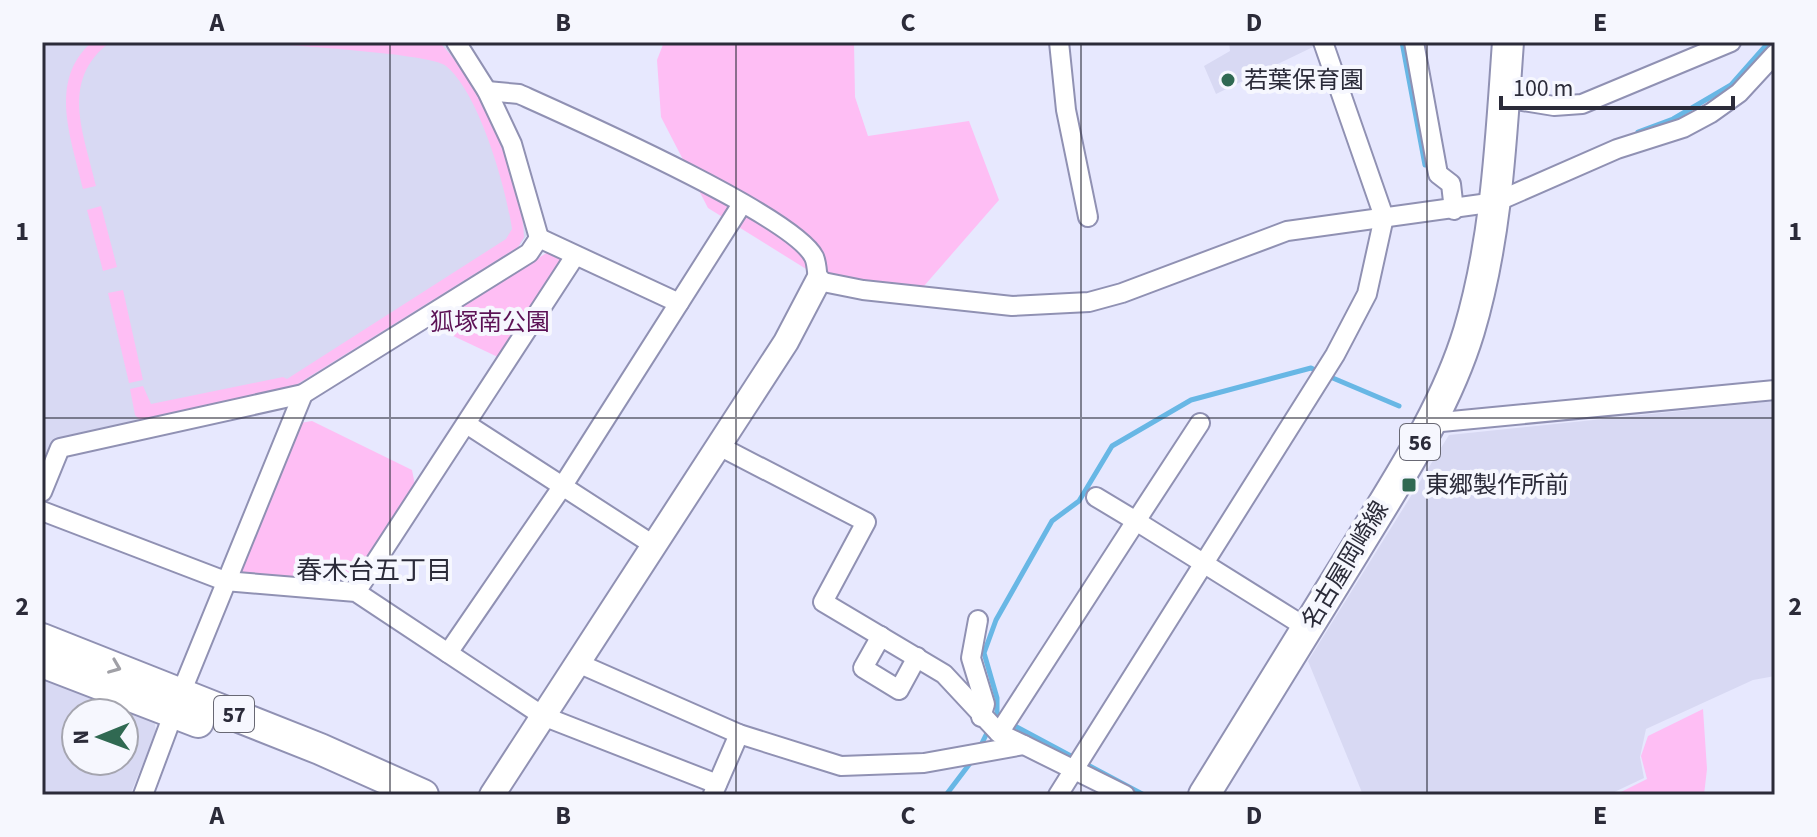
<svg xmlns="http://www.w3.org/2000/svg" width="1817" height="837" viewBox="0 0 1817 837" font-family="'Source Sans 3','Noto Sans JP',sans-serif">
	<rect width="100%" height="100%" fill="#e7e8fe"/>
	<g fill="#d8d9f3" fill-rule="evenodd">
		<polygon points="42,42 443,42 462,65 500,134 527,235 514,253 293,389 56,443 42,474"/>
		<polygon points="1229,42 1315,42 1313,47 1216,94 1204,66 1230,51"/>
		<polygon points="1775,401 1775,676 1753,680 1646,729 1640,757 1644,778 1608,795 1363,795 1308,661 1449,435"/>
		<path d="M42 675 154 718 156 732 130 795H42ZM76 713H124V761H76Z"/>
	</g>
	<g fill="#febef4">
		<path d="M92 42H110C59 81 84 133 96 186L83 189C72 140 47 81 92 42Z"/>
		<path d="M247 42 441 44C479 83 523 183 524 237L518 247 296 385 141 421 135 415 130 389 143 386 151 404 283 377 287 379 506 239 512 229C506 187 479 93 446 66 430 53 278 45 247 42Z"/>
		<polygon points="664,42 854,42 855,97 868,136 969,121 999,200 924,286 884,287 819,277 708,208 661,117 657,60"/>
		<polygon points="101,206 117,267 103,271 87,210"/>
		<polygon points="551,250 561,254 562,260 500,358 432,326"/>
		<polygon points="123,290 143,380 129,383 108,293"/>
		<polygon points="312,421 412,470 416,490 354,580 347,584 238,573 300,423"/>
		<polygon points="1703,709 1707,769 1704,795 1615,795 1647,779 1641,756 1648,736"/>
	</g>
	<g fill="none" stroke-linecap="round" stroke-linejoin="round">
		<g stroke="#68b7e5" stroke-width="5">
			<polyline points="1402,42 1425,165"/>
			<polyline points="1638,132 1673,119 1731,85 1769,42"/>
			<polyline points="1328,376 1399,406"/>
			<polyline points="1003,719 997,715 997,698 984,653 996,620 1052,521 1079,501 1112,446 1191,400 1311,368 1319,372"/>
			<polyline points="1011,724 1144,795"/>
			<polyline points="979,749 989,729"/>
			<polyline points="946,795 974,758"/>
		</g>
		<defs>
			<g id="minor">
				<polyline points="456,42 487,91 512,144 539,238"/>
				<polyline points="1059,42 1066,110 1088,217"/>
				<polyline points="1414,42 1438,174 1451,184 1454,210"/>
				<path d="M487 91 519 94C570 117 794 216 814 257 817 263 817 274 818 281L863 290 1012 306 1089 302 1122 293 1287 231 1496 202 1617 149 1683 128 1711 113 1739 93 1775 54"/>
				<polyline points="1504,98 1554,106 1582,104 1731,42"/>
				<polyline points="539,238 679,303"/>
				<polyline points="1431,423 1775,390"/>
				<polyline points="468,425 655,546"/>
				<polyline points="42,492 60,448 303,394 529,253 539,238"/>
				<polyline points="1096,497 1136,521 1200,423"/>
				<polyline points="42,511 225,581 356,592 543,716 717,784"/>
				<polyline points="356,592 575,256"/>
				<polyline points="978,620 971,658 985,704 981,717"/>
				<polyline points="881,636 863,668 899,690 917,657"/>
				<polyline points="448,653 562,487 742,204"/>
				<polyline points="580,664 739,734 841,766 924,763 1024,745 999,733 944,674 823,602 866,522 719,446"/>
				<polyline points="181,693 303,394"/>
				<polyline points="999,733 1136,521 1307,628"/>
				<polyline points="1024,745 1125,795"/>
				<polyline points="713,794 739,734"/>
				<polyline points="143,795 174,712"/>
				<polyline points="1058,795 1335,355 1367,294 1384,217 1323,42"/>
			</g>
			<polyline id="tertiary" points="492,795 786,342 818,281"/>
			<g id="primary">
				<polyline points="42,639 320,749 423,795"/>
				<polyline points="42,662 198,722"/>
				<path d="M1204 795C1254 714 1304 633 1354 552 1397 481 1445 410 1469 331 1497 237 1501 139 1508 42"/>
			</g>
		</defs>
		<use href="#minor" stroke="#9091b3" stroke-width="22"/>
		<use href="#tertiary" stroke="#9091b3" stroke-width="28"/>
		<use href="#primary" stroke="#9091b3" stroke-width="34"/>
		<use href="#minor" stroke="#fff" stroke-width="18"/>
		<use href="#tertiary" stroke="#fff" stroke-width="24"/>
		<use href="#primary" stroke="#fff" stroke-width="30"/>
	</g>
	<defs><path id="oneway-chevron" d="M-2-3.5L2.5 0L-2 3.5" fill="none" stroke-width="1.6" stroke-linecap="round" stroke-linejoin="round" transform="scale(2)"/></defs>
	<use stroke="#a0a0a6" href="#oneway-chevron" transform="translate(115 667) rotate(22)"/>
	<path fill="none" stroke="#2b2b39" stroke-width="2" stroke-opacity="0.55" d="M390 42V795M736 42V795M1081 42V795M1427 42V795M42 418H1775"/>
	<g fill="#306952" stroke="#f6f7fe" stroke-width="3">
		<circle cx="1228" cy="80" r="8"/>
		<rect x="1401" y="477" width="16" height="16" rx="4"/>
	</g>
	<g text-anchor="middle" stroke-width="8" stroke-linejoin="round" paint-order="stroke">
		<g fill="#f6f7fe" stroke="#686874" stroke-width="2">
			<rect x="1400" y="424" width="40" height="36" rx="6"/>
			<rect x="214" y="696" width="40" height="36" rx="6"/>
		</g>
		<g font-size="22" font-weight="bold" fill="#2b2b39">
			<text x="1420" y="450">56</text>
			<text x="234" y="722">57</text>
		</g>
		<g font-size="24" fill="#2b2b39" stroke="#f6f7fe" text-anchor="start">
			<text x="1244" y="88">若葉保育園</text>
			<text x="1425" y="493">東郷製作所前</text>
		</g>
		<g font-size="24" fill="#5c1155" stroke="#f6f7fe">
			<text x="490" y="330">狐塚南公園</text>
		</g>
		<g font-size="24" fill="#2b2b39" stroke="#f6f7fe">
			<text transform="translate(1345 565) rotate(-59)" y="8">名古屋岡崎線</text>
		</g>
		<g font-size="26" fill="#2b2b39" stroke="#f6f7fe">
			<text x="374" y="579">春木台五丁目</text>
		</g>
	</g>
	<rect width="1817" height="837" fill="none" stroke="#f6f7fe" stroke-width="88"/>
	<g transform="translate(100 737) rotate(269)"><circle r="38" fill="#f6f7fe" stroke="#a5a5af" stroke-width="2"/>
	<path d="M0-6L14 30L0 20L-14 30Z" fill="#306952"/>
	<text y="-12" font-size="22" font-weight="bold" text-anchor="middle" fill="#2b2b39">N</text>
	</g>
	<path d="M1501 96v12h232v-12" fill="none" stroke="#2b2b39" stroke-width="4"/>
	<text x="1513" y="96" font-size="24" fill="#2b2b39" stroke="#f6f7fe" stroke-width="6" paint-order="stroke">100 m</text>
	<rect x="44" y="44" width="1729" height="749" fill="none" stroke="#2b2b39" stroke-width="3"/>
	<g font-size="26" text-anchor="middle" font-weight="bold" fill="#2b2b39">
		<text x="217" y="31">A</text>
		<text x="563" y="31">B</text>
		<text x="908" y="31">C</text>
		<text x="1254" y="31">D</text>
		<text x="1600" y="31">E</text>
		<text x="22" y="240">1</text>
		<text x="1795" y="240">1</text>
		<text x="22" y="615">2</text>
		<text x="1795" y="615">2</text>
		<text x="217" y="824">A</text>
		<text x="563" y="824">B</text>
		<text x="908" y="824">C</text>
		<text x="1254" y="824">D</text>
		<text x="1600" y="824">E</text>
	</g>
</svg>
